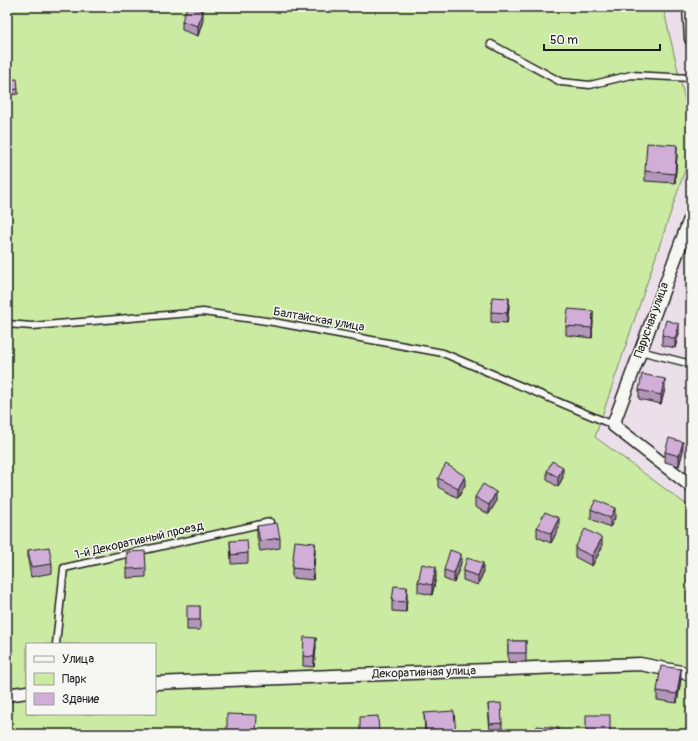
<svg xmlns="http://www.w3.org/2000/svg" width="698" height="741" viewBox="0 0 698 741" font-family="Pangolin,sans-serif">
	<rect width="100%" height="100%" fill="#ebe0ea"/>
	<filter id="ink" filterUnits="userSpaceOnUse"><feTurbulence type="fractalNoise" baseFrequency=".025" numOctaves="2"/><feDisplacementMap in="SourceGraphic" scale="8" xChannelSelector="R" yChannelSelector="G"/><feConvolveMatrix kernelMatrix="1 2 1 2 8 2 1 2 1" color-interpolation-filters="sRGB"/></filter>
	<g filter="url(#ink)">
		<path fill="#cbeba3" stroke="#748460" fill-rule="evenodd" d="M7 7H663L691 126V152L595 437 691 508V734H7ZM27 644H155V714H27Z"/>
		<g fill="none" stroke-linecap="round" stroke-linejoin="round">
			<defs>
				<g id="lane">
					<polyline points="491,44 561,82 590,85 631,75 691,78"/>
					<polyline points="7,324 32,326 203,312 273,322 443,353 613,425"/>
					<polyline points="640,351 691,364"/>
					<polyline points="56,644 64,568 270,522"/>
				</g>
				<g id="street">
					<polyline points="689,7 691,39"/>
					<polyline points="691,216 613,425 691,486"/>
					<polyline points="155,683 640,664 691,674"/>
					<polyline points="7,695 27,692"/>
				</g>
			</defs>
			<use href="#lane" stroke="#1c1c1c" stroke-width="9"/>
			<use href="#street" stroke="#1c1c1c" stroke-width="15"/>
			<use href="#lane" stroke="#f6f6f2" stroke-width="6"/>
			<use href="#street" stroke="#f6f6f2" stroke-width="12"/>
		</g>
		<g fill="#b496ba" stroke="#1c1c1c">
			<polygon points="203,20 198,36 182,30 182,21"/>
			<polygon points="7,80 18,89 18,94 7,95"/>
			<polygon points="677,155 675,183 645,181 645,171"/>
			<polygon points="509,307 507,323 491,322 491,312"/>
			<polygon points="593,321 592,338 566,335 566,326"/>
			<polygon points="679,334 675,348 662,345 662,335"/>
			<polygon points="665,389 661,404 639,399 639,390"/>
			<polygon points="683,451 679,466 665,462 665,452"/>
			<polygon points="691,457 691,476 689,475 689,466"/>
			<polygon points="547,471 563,477 558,487 547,480"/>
			<polygon points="438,478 465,485 458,498 438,487"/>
			<polygon points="475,497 496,502 489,514 475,507"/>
			<polygon points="591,509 615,518 610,527 591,519"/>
			<polygon points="257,526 280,538 280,548 260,551 257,536"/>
			<polygon points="537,527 559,528 551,543 537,537"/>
			<polygon points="230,541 248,553 248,563 231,564"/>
			<polygon points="575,548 602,548 592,566 575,557"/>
			<polygon points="28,550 52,564 52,573 31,577 28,560"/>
			<polygon points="127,552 146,568 146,577 127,578"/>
			<polygon points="315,552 313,580 292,578 292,568"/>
			<polygon points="461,563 454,583 444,579 444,570"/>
			<polygon points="463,571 483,573 478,585 463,580"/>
			<polygon points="436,577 432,595 418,592 418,582"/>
			<polygon points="407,597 406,612 392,611 392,601"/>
			<polygon points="200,606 200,630 187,630 187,620"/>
			<rect x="508" y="641" width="18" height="21"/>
			<polygon points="316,647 314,667 303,666 303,656"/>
			<polygon points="681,679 677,703 657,700 657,691"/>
			<polygon points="488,704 502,723 502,733 490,733"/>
			<polygon points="424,713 456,734 425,734"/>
		</g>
		<g fill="#927a97" stroke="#1c1c1c">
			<polygon points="203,11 203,20 198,36 198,26"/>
			<polygon points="677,145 677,155 675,183 675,174"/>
			<polygon points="509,298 509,307 507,323 507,313"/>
			<polygon points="593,311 593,321 592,338 592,328"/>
			<polygon points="679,324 679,334 675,348 675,339"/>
			<polygon points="665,379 665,389 661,404 661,395"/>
			<polygon points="683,442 683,451 679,466 679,456"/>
			<polygon points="563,467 563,477 558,487 558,477"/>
			<polygon points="465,476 465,485 458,498 458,489"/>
			<polygon points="496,492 496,502 489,514 489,505"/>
			<polygon points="615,508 615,518 610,527 610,518"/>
			<polygon points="559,518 559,528 551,543 551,534"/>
			<polygon points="602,538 602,548 592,566 592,556"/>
			<polygon points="315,543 315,552 313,580 313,570"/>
			<polygon points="461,554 461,563 454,583 454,573"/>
			<polygon points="483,563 483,573 478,585 478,576"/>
			<polygon points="436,567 436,577 432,595 432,585"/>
			<polygon points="407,587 407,597 406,612 406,602"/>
			<polygon points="316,638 316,647 314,667 314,657"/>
			<polygon points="681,669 681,679 677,703 677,694"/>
		</g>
		<g fill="#d1aed8" stroke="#1c1c1c">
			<polygon points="187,7 194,7 203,11 198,26 182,21"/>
			<polygon points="17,79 18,89 7,90 7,80"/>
			<polygon points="647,143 677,145 675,174 645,171"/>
			<polygon points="492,297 509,298 507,313 491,312"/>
			<polygon points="568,309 593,311 592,328 566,326"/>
			<polygon points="666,320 679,324 675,339 662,335"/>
			<polygon points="642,374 665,379 661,395 639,390"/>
			<polygon points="669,438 683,442 679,456 665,452"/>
			<polygon points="691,457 691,466 689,466"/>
			<polygon points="552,461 563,467 558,477 547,471"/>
			<polygon points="446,464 465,476 458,489 438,478"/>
			<polygon points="483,484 496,492 489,505 475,497"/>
			<polygon points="596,500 615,508 610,518 591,509"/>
			<polygon points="545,512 559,518 551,534 537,527"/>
			<polygon points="277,523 280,538 260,541 257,526"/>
			<polygon points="585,529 602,538 592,556 575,548"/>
			<polygon points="247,540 248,553 231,555 230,541"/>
			<polygon points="295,541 315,543 313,570 292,568"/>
			<polygon points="49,547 52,564 31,567 28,550"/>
			<polygon points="450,550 461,554 454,573 444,570"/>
			<polygon points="145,551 146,568 127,569 127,552"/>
			<polygon points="467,558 483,563 478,576 463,571"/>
			<polygon points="422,564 436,567 432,585 418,582"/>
			<polygon points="394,586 407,587 406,602 392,601"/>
			<rect x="187" y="606" width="13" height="14"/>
			<polygon points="304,637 316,638 314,657 303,656"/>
			<rect x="508" y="641" width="18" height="12"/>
			<polygon points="661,666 681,669 677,694 657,691"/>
			<polygon points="501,703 502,723 490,724 488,704"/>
			<polygon points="454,711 456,734 426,734 424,713"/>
			<polygon points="227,714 257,715 256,734 227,734"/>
			<rect x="586" y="715" width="24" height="19"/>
			<polygon points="378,716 379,734 360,734 360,717"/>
			<polygon points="537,726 559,728 558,734 536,734"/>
		</g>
	</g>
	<g text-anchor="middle" stroke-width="3" stroke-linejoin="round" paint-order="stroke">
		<g font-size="12" fill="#1c1c1c" stroke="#f6f6f2">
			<text transform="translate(319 319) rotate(10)" y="4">Балтайская улица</text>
			<text transform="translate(651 320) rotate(-70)" y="4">Парусная улица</text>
			<text transform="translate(139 540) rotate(-13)" y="4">1-й Декоративный проезд</text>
			<text transform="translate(424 672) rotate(-2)" y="4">Декоративная улица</text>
		</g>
	</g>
	<rect width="698" height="741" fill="none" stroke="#f6f6f2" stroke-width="24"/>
	<rect x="12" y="12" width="674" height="717" fill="none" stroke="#1c1c1c" stroke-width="1.5" filter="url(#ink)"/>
	<rect x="26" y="643" width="130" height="72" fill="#f6f6f2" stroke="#9f9f9c"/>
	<rect x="34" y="656" width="20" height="6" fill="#f6f6f2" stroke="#9f9f9c"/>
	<text x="62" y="663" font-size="12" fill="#1c1c1c">Улица</text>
	<rect x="34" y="673" width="20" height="12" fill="#cbeba3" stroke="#9f9f9c"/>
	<text x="62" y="683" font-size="12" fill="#1c1c1c">Парк</text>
	<rect x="34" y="693" width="20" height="12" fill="#d1aed8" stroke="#9f9f9c"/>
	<text x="62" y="703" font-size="12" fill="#1c1c1c">Здание</text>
	<path d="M544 44v6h116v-6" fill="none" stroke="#1c1c1c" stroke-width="2"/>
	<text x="550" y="44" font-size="12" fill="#1c1c1c" stroke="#f6f6f2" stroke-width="3" paint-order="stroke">50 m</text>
</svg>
